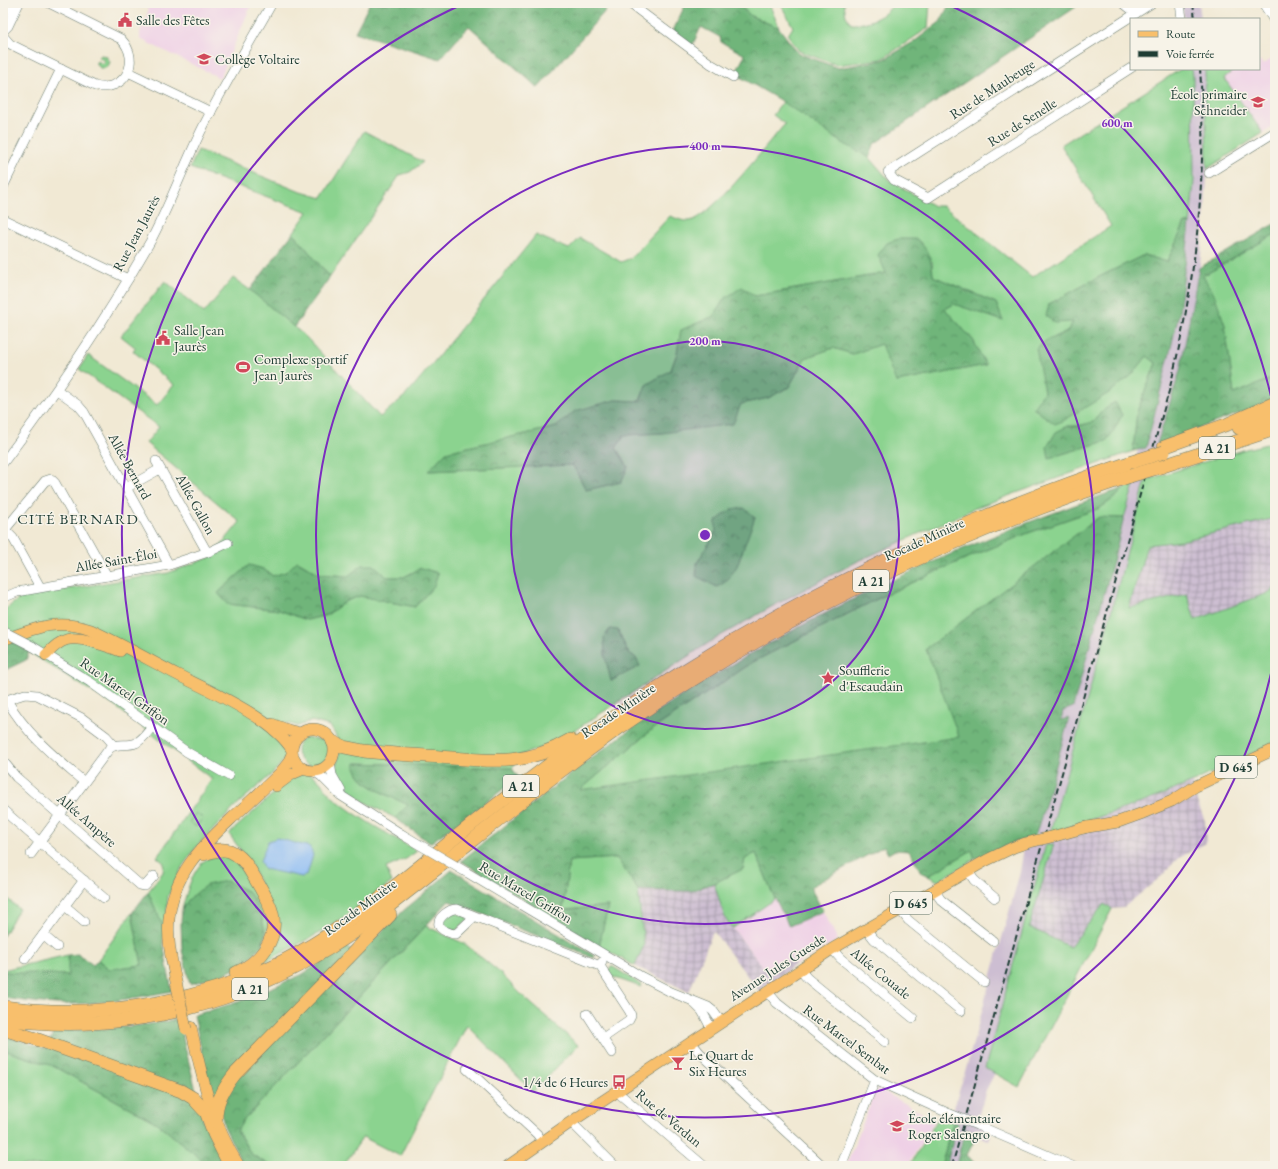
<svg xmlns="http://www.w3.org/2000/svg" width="1278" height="1169" viewBox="0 0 1278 1169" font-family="'EB Garamond',serif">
	<defs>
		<pattern id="industrial-grid" width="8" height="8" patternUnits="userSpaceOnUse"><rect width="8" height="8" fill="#cdbed2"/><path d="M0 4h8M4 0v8" fill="none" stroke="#a69cab"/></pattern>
		<pattern id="forest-crowns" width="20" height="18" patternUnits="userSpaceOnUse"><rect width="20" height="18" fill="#70b57a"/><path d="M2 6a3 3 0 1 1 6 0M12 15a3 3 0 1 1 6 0" fill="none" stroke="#5b9465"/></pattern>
		<pattern id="park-tufts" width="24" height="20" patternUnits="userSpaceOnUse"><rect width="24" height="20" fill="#8bd38f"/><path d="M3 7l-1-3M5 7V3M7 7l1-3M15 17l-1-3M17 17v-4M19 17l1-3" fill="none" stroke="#71ac76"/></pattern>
	</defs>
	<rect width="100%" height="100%" fill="#f7f3e8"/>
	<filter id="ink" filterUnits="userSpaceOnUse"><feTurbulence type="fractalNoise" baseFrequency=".025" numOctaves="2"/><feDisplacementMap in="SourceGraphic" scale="8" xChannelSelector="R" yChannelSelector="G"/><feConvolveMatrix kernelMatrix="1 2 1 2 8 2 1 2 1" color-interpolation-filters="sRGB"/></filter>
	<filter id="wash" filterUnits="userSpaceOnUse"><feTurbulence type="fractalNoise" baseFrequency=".012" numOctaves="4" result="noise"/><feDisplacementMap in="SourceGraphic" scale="16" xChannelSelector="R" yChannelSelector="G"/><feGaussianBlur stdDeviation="0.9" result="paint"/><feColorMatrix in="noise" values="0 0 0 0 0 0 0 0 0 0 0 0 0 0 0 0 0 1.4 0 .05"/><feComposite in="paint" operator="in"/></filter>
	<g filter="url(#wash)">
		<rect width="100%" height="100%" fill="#f1e9d4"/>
		<g fill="#efd0e6">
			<polygon points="145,3 252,3 220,78 140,39 140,32 146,19 148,11"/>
			<polygon points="1275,56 1275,126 1263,133 1224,78 1235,69 1259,69 1259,59 1263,65"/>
			<polygon points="775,899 789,926 823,911 838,940 795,965 792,958 770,975 767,973 733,928"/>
			<polygon points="879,1089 933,1119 934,1122 907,1166 846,1166 876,1090"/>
		</g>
		<g fill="url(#industrial-grid)">
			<polygon points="1275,518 1275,584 1271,592 1195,620 1129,609 1147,545 1181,541"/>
			<polygon points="1193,782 1195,796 1205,821 1206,843 1177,859 1163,875 1123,908 1112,909 1104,904 1070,947 1029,927 1057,831 1144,802"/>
			<polygon points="714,883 725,918 767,973 771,974 792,958 795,965 759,991 713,931 689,992 635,966 644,945 638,890 691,891"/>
		</g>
		<g fill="#cdbed2">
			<polygon points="1182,3 1199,3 1201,19 1184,19"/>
			<polygon points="1188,69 1205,69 1207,178 1203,237 1195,308 1173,408 1058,830 1028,837 1057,728 1070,690 1151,404"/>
			<polygon points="1059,838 1059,844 1045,876 993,1066 995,1073 986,1090 977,1121 991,1135 989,1140 976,1136 972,1133 963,1166 937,1166 949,1130 948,1120 950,1120 966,1069 1020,872 1024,847"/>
		</g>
		<g fill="#8bd38f" stroke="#558862" fill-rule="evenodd">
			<polygon points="737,3 769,3 779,28 751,16"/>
			<path d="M780 3H844L846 16 851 24C866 25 887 16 894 3H930L928 28 882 59 837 65 799 51 788 35 793 27Z"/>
			<polygon points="101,55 106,56 110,62 108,66 105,68 100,68 96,64 96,62 98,61 102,64 105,62 104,60 99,58 99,57"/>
			<path d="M1181 69H1192L1193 75 1194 181 1190 224 1185 223 1167 262 1144 255 1101 276 1049 304 1073 322 1067 332 1047 340 1042 378 1044 392 1132 375 1147 356 1156 363 1137 412 1133 451 980 506 856 562 771 607 713 640 557 742 521 755 512 768 356 763C353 784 393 797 409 805L395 818C377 808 335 791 336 767 336 763 339 759 339 755 340 741 336 736 330 726L312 721 298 726 283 722 277 737 287 749V757L272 774 240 802 197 846 182 867 168 896 165 931 148 892 163 872 164 863 157 857 212 779 113 705 29 652 3 637V611L23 596 168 573 211 557 240 522 146 443 159 427 79 369 88 355 157 405 174 385 133 351 136 348 121 336 165 281 204 313 233 278 250 290 305 336 380 417 406 395 433 363 536 235 569 249 580 238 621 262 631 258 670 216C676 218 683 222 690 221 710 219 769 142 785 124L773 115 783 102 870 158 889 180 934 206H943L1032 277 1111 226 1061 145ZM932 261 933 276 996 303 1002 320 954 304 945 309 973 340 985 365 897 382 881 344 853 354 833 348 805 358 789 387 768 398 741 404 662 433 625 435 616 448 628 467 621 482 586 490 573 465 429 471 446 452 556 427 615 400 640 401 646 385 671 370 677 353 681 330 714 316 724 299 755 296 886 273ZM1105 408 1106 441 1068 426H1078L1093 422ZM755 517 749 532 697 563 716 531ZM298 561 320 574 348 576 374 565 387 577H404L421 568 438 573 415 607 360 596 346 601 327 615 307 620 279 610 228 604 218 593 249 565 263 569 273 576 286 572ZM618 630 627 651 636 658 604 637Z"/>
			<polygon points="1205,69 1235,69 1224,78 1263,133 1207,169"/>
			<polygon points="364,131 423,162 410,172 400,175 330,277 293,233 308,212 190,168 198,150 298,191 322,198"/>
			<polygon points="1275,234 1275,377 1234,395 1225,325 1203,276"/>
			<polygon points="1275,442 1275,518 1181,541 1147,545 1129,608 1187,594 1195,620 1271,592 1275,584 1275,742 1193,782 1144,802 1050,833 1111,613 1146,480 1246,449"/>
			<polygon points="1134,485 1124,518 1098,518 926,649 960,737 579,791 650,731 753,662 879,598 960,561 1028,533 1100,508 1117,496 1124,488"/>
			<path d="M304 737 326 741C329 747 330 751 327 757 316 779 283 756 304 737Z"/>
			<path d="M308 773C320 777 324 790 334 798 359 819 389 834 417 851L406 859 386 868 392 882 353 911 321 932 263 963 276 943 279 926 250 863 229 834 285 783 299 774Z"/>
			<polygon points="1046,844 1054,844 1029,927 1070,947 1104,904 1112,909 1019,1087 985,1068"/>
			<polygon points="972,850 975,859 938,881 928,876"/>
			<polygon points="756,853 775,899 733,928 725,918 714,883 743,869 745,859"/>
			<path d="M219 854 234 858 254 886 268 916 267 932 263 945 182 910C186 895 192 868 207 859 211 857 215 856 219 854Z"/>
			<polygon points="617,858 638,890 644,945 635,966 599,946 608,906 563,911 569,861"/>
			<polygon points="3,895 19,909 3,936"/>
			<polygon points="451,911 470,918 455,931 443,927 442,920"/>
			<polygon points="132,913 142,965 109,969 98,960"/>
			<polygon points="426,926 465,944 499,972 525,998 578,1045 533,1092 467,1025 400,1156 363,1137 343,1166 271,1166 251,1154 237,1130 243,1121"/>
			<polygon points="68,955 69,975 3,972 3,970"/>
			<polygon points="611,967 613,967 642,985 641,987 610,976 608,970"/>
			<polygon points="3,1050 53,1066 157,1123 209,1166 3,1166"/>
			<polygon points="939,1117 953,1122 941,1166 909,1166"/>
		</g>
		<g fill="url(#forest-crowns)" stroke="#487957">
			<polygon points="370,3 612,3 538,88 469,26 440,59 355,32"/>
			<polygon points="686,3 736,3 751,16 779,28 798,53 838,68 883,60 915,41 940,22 948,7 947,3 1071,3 1076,7 874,144 870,158 841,142 783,102 735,74 745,55 721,42 720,37 701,27 692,46 673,31"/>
			<polygon points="1185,223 1190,224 1179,313 1168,360 1146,448 1133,451 1137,412 1156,363 1147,356 1132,375 1109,393 1063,421 1055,424 1033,408 1044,392 1036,348 1047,340 1067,332 1073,322 1055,323 1046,316 1049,304 1101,276 1144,255 1167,262"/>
			<polygon points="1275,224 1275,234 1203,276 1215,296 1225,325 1234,394 1275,377 1275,398 1251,409 1157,444 1180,371 1199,268"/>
			<polygon points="293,233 330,277 294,327 250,290"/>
			<path d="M898 239H917C930 252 931 259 933 276L996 303 1003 321 954 304 945 309 973 340 986 365 896 382 881 344 853 354 833 348 805 358 789 387 768 398 741 404 733 424 662 433 625 435 616 448 628 467 621 482 586 490 573 465 428 471 446 452 556 427 575 411 615 400 640 401 646 385 671 370 677 353 681 330 714 316 724 299 742 287 755 296 886 273 878 255 887 243Z"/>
			<polygon points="1115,402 1122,415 1113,432 1106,441 1049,458 1047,447 1056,432 1068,426 1078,426 1093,422 1105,408"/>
			<path d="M1124 488 1117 496 1100 508 1028 533 960 561 879 598 753 662 650 731 580 790 959 737 926 649 1099 517 1124 518 1112 565 1073 707 1063 711 1061 720 1069 718 1046 802 1035 836 1011 844 975 859 972 850 928 876 921 872 909 851 895 850 888 854 884 846 810 887 823 911 789 926 772 892 756 853 745 859 743 869 714 883 691 891 638 890 617 858 569 861 563 910 608 906 599 946 461 861C530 806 598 749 673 701 813 611 966 541 1124 488Z"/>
			<polygon points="744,508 755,517 737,566 727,581 717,587 696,576 697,563 716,531 716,521 732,509"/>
			<polygon points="297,561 320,574 348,576 362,565 374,565 387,577 404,577 421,568 438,573 434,586 415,607 360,596 346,601 327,615 307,620 279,610 228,604 218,593 249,565 263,569 273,576 286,572"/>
			<polygon points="610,629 618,630 627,651 636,658 640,666 611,681 605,656 604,637"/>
			<polygon points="3,637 29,652 26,660 3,671"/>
			<path d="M355 763 512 768 518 777 488 801 430 843 395 818 408 805C393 797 354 784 355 763Z"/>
			<polygon points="452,870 595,956 594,958 449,901 243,1121 237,1131 251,1154 271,1166 243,1166 224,1126 222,1115 211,1097 194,1015 238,1002 301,975 347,947 358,954 403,911"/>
			<polygon points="227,881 249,892 261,913 265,932 263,945 241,966 222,975 190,984 182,950 181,923 182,910 188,900 206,885"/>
			<path d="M148 892 165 931 163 941 167 966 172 991C140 997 107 1003 74 1004 51 1005 26 1001 3 998V972L68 975V955L78 954 93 965 98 960 109 969 142 965 132 913Z"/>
			<path d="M178 1019 204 1122 226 1166H209L157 1123 53 1066 3 1050V1035L46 1049 54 1031C96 1029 137 1028 178 1019Z"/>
			<polygon points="953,1122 958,1123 946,1166 941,1166"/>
			<polygon points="965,1129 978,1133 967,1155 977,1166 956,1166"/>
		</g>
		<polygon fill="url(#park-tufts)" stroke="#558862" points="196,813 203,818 196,827 189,822"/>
		<polygon fill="#87b9f4" stroke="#537b94" points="277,838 310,847 313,855 307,875 302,877 264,869 260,861 268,841"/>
	</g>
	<g filter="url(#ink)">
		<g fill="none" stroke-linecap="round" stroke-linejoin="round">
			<defs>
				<g id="minor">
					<polyline points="629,3 711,64 733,77"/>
					<polyline points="1123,3 1136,13"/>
					<polyline points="1180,3 1182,19"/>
					<polyline points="1263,3 1275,22"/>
					<polyline points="3,16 10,3"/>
					<polyline points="3,31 8,26 19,3"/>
					<path d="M3 36 10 44 95 86C125 93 142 61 121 39L49 3"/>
					<polyline points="1131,68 928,198 894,180 888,172 1152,3"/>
					<polyline points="128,72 211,112"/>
					<polyline points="1209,173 1275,132"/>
					<polyline points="3,187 61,69"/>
					<polyline points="3,219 128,279"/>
					<polyline points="57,390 78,405 84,412 169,565"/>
					<polyline points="156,461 207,552"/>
					<path d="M3 463C56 393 106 319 150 242 170 205 184 165 203 127 224 85 249 44 272 3"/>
					<polyline points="126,488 160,469"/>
					<polyline points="5,530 13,538 40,587"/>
					<polyline points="3,532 45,481 51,479 55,483 107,576"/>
					<polyline points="3,598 17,592 169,565 211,551 228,543"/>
					<polyline points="32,646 90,682 187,752 229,776"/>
					<path d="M7 700C25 733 56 758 84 782"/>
					<polyline points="3,701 25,694 37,695 82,718 106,736 114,745"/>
					<polyline points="3,761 16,777 140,885 145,886 154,876"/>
					<polyline points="330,763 332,775 341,791"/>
					<polyline points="313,771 321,776 340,795 403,835"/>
					<polyline points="3,810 104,898"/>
					<path d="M31 854 109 749C116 742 127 747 136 743 143 739 147 733 152 727"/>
					<polyline points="968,871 974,880 995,898"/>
					<polyline points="466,872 642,977 671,992 708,1007 713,1011 721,1022"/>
					<polyline points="934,890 941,900 993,941"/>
					<polyline points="65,906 84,922"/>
					<polyline points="900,910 908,920 984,982"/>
					<path d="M475 916 456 934C451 934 440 930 439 925 437 918 450 908 457 909L600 966"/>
					<polyline points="866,929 874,939 961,1011"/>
					<polyline points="43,935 57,947"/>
					<polyline points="832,949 840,958 913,1018"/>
					<polyline points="25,959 84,880"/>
					<polyline points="602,962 600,966 630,1012 631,1016 629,1020 603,1038"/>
					<polyline points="800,970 807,978 885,1042"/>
					<polyline points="767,991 777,1003 875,1080 950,1114"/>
					<polyline points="694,1003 702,1011 711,1028"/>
					<polyline points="587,1014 612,1053"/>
					<polyline points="691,1042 700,1053 823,1166"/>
					<polyline points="467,1069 537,1134 542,1141"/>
					<polyline points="616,1091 704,1166"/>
					<polyline points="571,1122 615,1166"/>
					<polyline points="977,1125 1072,1166"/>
					<polyline points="841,1166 875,1080"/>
				</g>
				<g id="major">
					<path d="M3 640C35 628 58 618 91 630 121 644 149 660 178 675 210 691 274 719 292 750"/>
					<path d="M46 655C62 637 71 636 93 642 102 645 111 647 120 651"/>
					<polyline points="272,724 288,730 300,733"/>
					<circle cx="313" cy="750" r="21"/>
					<polyline points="276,786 292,774 304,769"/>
					<polyline points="1082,828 1118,822 1143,813 1172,801 1196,786 1275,749"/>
					<polyline points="1055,836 1087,827"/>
					<path d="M175 977C171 958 167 938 169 919 173 875 200 848 230 820 247 804 264 789 280 773L288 763 292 754"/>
					<path d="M191 1027C202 1078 211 1121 239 1166"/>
					<polyline points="204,1109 213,1134 229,1166"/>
					<polyline points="508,1166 571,1122 832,949 987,860 1014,847 1026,843"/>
				</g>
				<g id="highway">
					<polyline points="1239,428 1275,416"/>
					<polyline points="1164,447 1228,424 1275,403"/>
					<polyline points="1160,467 1275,429"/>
					<path d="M333 742 344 747 364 751C389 754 414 755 440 757 489 761 525 767 570 740"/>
					<path d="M204 854C212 851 221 848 230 851 244 857 249 869 256 880 262 891 269 901 272 913 279 940 259 963 236 973"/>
					<path d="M3 1007C108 1021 221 1000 312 945 371 909 423 863 476 821 542 769 608 719 679 674 821 584 973 515 1132 462"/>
					<path d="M3 1019C131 1036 250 1003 356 931 445 865 528 792 619 728 776 619 949 536 1130 476"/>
					<polyline points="3,1029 36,1039 181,1091 193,1098 204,1110"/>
					<path d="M216 1122C215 1103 223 1089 235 1074L390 915"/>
				</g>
			</defs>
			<use href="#minor" stroke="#68796c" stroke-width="10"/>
			<use href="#major" stroke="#68796c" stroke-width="12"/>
			<use href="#highway" stroke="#68796c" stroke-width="14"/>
			<use href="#minor" stroke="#fff" stroke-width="9"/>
			<use href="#major" stroke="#f8bf6c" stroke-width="11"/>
			<use href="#highway" stroke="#f8bf6c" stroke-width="13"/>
			<g stroke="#1f3d34" stroke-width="2" stroke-dasharray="6 3" stroke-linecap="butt">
				<polyline points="1193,3 1195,19"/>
				<path d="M952 1166 1169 391C1195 285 1208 178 1200 69"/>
			</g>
			<defs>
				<g id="minor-bridge">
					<polyline points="3,631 32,646"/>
					<polyline points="403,835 466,872"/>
					<polyline points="950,1114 977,1125"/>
				</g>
				<g id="major-bridge">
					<polyline points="1026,843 1055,836"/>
					<polyline points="175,977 186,1029"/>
				</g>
				<g id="highway-bridge">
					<polyline points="1132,462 1164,452"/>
					<polyline points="1130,476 1160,467"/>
				</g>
			</defs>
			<use href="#minor-bridge" stroke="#68796c" stroke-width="10" stroke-linecap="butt"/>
			<use href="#major-bridge" stroke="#68796c" stroke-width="12" stroke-linecap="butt"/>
			<use href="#highway-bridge" stroke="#68796c" stroke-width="14" stroke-linecap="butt"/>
			<use href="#minor-bridge" stroke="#fff" stroke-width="9"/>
			<use href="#major-bridge" stroke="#f8bf6c" stroke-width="11"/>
			<use href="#highway-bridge" stroke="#f8bf6c" stroke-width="13"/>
		</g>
	</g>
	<circle cx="705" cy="535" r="194" fill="#7b2cbf" fill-opacity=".12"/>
	<g fill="none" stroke="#7b2cbf" stroke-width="2">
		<circle cx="705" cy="535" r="194"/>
		<circle cx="705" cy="535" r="389"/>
		<path d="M1274 661A583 583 0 1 1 463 4M947 4A583 583 0 0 1 1274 409"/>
	</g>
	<defs>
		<symbol id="civic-bare" viewBox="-9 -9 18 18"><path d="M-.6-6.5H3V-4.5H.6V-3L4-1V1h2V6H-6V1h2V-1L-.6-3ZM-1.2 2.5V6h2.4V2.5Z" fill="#d1495b" stroke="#f7f3e8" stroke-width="2.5" paint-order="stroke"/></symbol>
		<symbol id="school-bare" viewBox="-9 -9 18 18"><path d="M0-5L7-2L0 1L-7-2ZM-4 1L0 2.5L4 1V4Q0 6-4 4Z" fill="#d1495b" stroke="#f7f3e8" stroke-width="2.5" paint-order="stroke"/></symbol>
		<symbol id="stadium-bare" viewBox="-9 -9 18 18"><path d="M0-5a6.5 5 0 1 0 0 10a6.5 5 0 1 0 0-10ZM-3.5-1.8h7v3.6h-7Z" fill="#d1495b" stroke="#f7f3e8" stroke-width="2.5" paint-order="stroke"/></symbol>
		<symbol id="sight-bare" viewBox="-9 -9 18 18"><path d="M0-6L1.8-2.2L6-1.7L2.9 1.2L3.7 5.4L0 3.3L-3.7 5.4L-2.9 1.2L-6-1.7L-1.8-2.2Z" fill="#d1495b" stroke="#f7f3e8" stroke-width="2.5" paint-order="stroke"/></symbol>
		<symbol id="bar-bare" viewBox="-9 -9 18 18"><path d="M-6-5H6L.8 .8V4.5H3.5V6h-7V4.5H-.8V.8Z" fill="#d1495b" stroke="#f7f3e8" stroke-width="2.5" paint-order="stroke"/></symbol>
		<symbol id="bus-bare" viewBox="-9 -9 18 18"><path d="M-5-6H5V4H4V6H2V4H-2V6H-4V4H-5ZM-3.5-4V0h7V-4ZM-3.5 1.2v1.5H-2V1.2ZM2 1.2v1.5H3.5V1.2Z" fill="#d1495b" stroke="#f7f3e8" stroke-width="2.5" paint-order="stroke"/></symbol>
	</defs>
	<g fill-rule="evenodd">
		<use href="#civic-bare" x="115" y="10" width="20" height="20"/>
		<use href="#school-bare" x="194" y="49" width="20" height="20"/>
		<use href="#school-bare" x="1248" y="92" width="20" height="20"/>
		<use href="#civic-bare" x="153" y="328" width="20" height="20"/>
		<use href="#stadium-bare" x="233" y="357" width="20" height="20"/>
		<use href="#sight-bare" x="818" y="668" width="20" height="20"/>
		<use href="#bar-bare" x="668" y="1053" width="20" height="20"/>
		<use href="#bus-bare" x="609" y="1072" width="20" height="20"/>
		<use href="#school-bare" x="887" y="1116" width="20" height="20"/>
	</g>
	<g text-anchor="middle" stroke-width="3" stroke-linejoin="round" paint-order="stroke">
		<g fill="#f7f3e8" stroke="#60746a" stroke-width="1">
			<rect x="1199" y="437" width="36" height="22" rx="3"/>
			<rect x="853" y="570" width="36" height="22" rx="3"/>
			<rect x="1215" y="756" width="42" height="22" rx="3"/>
			<rect x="503" y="775" width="36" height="22" rx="3"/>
			<rect x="890" y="892" width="42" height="22" rx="3"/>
			<rect x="232" y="978" width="36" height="22" rx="3"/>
		</g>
		<g font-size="13" font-weight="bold" fill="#1f3d34">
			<text x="1217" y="453">A 21</text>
			<text x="871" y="586">A 21</text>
			<text x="1236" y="772">D 645</text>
			<text x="521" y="791">A 21</text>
			<text x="911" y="908">D 645</text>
			<text x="250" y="994">A 21</text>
		</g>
		<g font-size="14" fill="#1f3d34" stroke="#f7f3e8" text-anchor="start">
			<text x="136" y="25">Salle des Fêtes</text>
			<text x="215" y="64">Collège Voltaire</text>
			<text x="1247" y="99" text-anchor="end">École primaire<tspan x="1247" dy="16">Schneider</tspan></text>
			<text x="174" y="335">Salle Jean<tspan x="174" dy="16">Jaurès</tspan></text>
			<text x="254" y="364">Complexe sportif<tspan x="254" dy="16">Jean Jaurès</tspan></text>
			<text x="839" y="675">Soufflerie<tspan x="839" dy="16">d'Escaudain</tspan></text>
			<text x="689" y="1060">Le Quart de<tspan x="689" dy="16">Six Heures</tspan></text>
			<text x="608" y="1087" text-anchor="end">1/4 de 6 Heures</text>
			<text x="908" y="1123">École élémentaire<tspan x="908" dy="16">Roger Salengro</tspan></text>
		</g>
		<g font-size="14" fill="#1f3d34" stroke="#f7f3e8">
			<text transform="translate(992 89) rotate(-33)" y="5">Rue de Maubeuge</text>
			<text transform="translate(1022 122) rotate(-32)" y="5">Rue de Senelle</text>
			<text transform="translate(136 233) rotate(-62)" y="5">Rue Jean Jaurès</text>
			<text transform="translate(130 466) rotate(61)" y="5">Allée Bernard</text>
			<text transform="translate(196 504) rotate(61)" y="5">Allée Gallon</text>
			<text transform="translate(924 539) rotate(-24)" y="5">Rocade Minière</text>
			<text transform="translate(116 560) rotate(-10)" y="5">Allée Saint-Éloi</text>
			<text transform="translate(125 691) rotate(35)" y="5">Rue Marcel Griffon</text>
			<text transform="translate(618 710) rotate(-34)" y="5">Rocade Minière</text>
			<text transform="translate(87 820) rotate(41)" y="5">Allée Ampère</text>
			<text transform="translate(526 892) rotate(31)" y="5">Rue Marcel Griffon</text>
			<text transform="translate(360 907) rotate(-36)" y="5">Rocade Minière</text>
			<text transform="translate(777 967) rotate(-33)" y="5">Avenue Jules Guesde</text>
			<text transform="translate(881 973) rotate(39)" y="5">Allée Couade</text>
			<text transform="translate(847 1039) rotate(37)" y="5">Rue Marcel Sembat</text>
			<text transform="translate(669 1118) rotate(40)" y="5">Rue de Verdun</text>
		</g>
		<g font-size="15" letter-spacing="1" fill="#1f3d34" stroke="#f7f3e8">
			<text x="78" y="524">CITÉ BERNARD</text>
		</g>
	</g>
	<circle cx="705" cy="535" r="6" fill="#7b2cbf" stroke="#f7f3e8" stroke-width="2"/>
	<g font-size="12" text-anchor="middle" font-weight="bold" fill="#7b2cbf" stroke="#f7f3e8" stroke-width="3" stroke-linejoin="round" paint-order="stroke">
		<text x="1117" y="127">600 m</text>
		<text x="705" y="150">400 m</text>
		<text x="705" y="345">200 m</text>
	</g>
	<rect width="1278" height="1169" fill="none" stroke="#f7f3e8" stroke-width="16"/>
	<rect x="1130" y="18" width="130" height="52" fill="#f7f3e8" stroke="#a1aaa0"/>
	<rect x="1138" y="31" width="20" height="6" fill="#f8bf6c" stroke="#a1aaa0"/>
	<text x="1166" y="38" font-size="12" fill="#1f3d34">Route</text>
	<rect x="1138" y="51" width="20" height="6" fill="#1f3d34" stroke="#a1aaa0"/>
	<text x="1166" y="58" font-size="12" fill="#1f3d34">Voie ferrée</text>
</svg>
